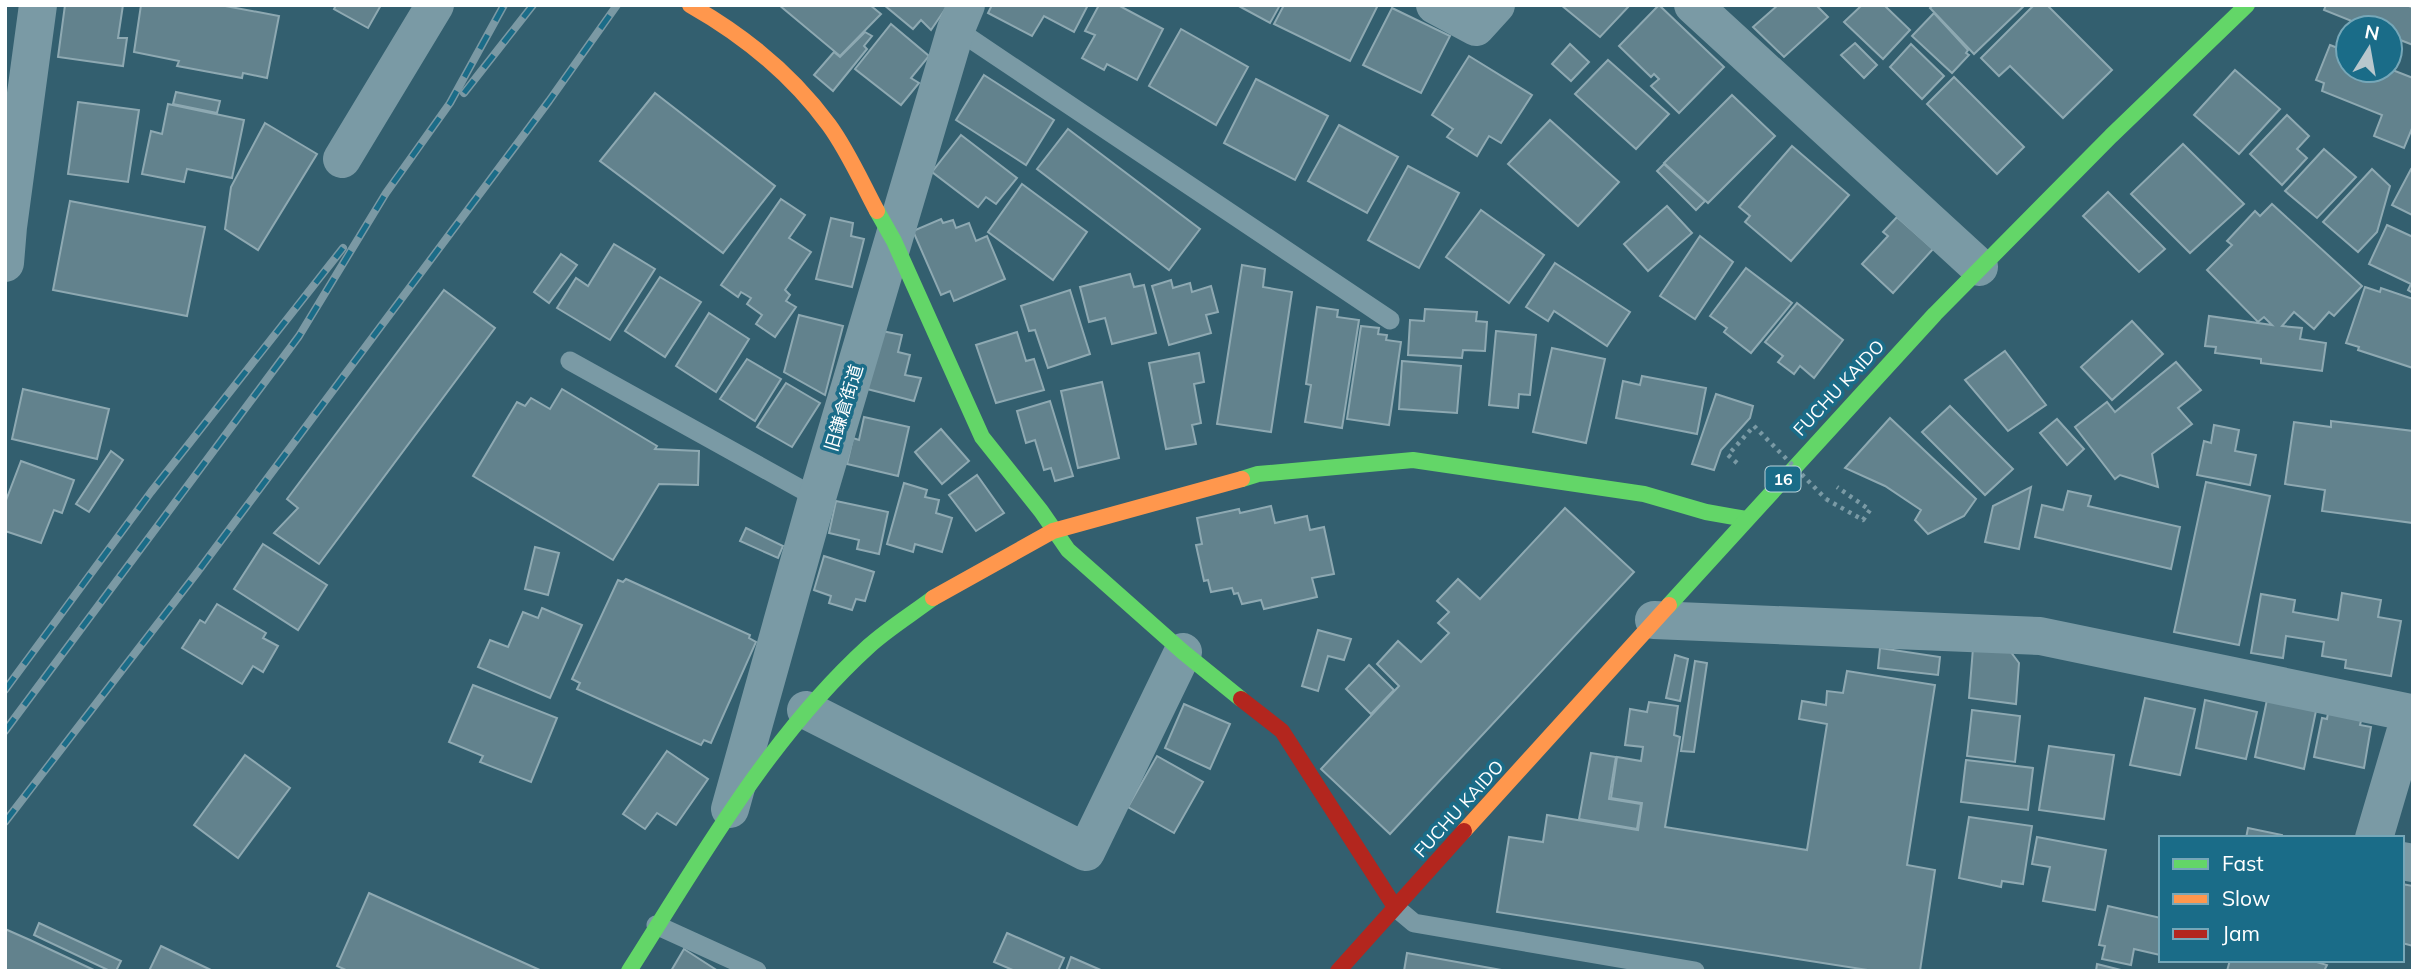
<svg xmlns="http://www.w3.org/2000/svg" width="2418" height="976" viewBox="0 0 2418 976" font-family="Mulish,'Noto Sans JP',sans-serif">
	<rect width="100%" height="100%" fill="#335f6f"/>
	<g fill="#62828d" stroke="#8ea9b2" stroke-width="2">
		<polygon points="65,5 123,5 118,38 127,38 123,66 58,57"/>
		<polygon points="141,5 220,5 279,16 267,78 243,73 242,78 177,66 179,61 134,52"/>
		<polygon points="336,5 381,5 368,28 334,9"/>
		<polygon points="779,5 870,5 881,14 840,56"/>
		<polygon points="884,5 948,5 931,30 921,20 913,29"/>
		<polygon points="992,5 1088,5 1074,32 1044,16 1032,36 988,13"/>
		<polygon points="1099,5 1118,5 1163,29 1137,80 1107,64 1104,70 1082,58 1095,35 1085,31"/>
		<polygon points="1237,5 1280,5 1270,23"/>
		<polygon points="1284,5 1378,5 1350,61 1274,24"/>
		<polygon points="1561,5 1630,5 1600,37"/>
		<polygon points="1659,5 1724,67 1679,113 1651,86 1659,79 1654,74 1651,77 1619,46"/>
		<polygon points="1778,5 1816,5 1828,17 1784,57 1753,27"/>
		<polygon points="1862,5 1884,5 1910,30 1883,59 1844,22"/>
		<polygon points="1933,5 2025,5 1974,54 1930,8"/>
		<polygon points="2034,5 2047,5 2112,70 2063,118 2010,66 1999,76 1981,58"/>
		<polygon points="2326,5 2407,5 2413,8 2413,45 2390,36 2390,28 2369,28 2324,10"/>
		<polygon points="1392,8 1450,36 1421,93 1363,65"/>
		<polygon points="1934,13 1968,50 1966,53 1969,55 1952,73 1912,36"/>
		<polygon points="891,24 929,56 911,78 919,83 901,105 855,69"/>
		<polygon points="1181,29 1248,67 1216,125 1149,86"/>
		<polygon points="865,32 872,36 864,46 867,49 833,91 814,75 834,52 840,57"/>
		<polygon points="1855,43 1877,65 1864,78 1841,55"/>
		<polygon points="1570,44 1589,62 1571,81 1552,64"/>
		<polygon points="1911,44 1944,76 1922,99 1890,67"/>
		<polygon points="2330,45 2348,52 2348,70 2390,69 2413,78 2413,126 2404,148 2374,136 2382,115 2322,91 2324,83 2316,80"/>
		<polygon points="1469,56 1532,95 1501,143 1489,136 1477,156 1447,137 1453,129 1432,115"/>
		<polygon points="1608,60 1669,114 1636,149 1575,94"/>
		<polygon points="2235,70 2280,109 2239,154 2194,115"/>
		<polygon points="984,75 1054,120 1026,165 956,120"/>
		<polygon points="1954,77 2024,147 1997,174 1927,104"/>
		<polygon points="1256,79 1328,116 1295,180 1224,143"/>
		<polygon points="176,92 220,101 217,113 173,104"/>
		<polygon points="655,93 775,186 723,253 600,161"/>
		<polygon points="1732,95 1775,136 1708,203 1664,163"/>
		<polygon points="78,102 139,110 128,182 68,174"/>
		<polygon points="168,104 244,120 232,178 187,169 184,182 142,174 151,131 162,134"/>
		<polygon points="2287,115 2309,136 2297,149 2307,158 2282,185 2250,154"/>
		<polygon points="1550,120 1619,182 1578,226 1508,164"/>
		<polygon points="265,123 317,154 258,250 225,229 231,187"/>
		<polygon points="1339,125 1398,157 1367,213 1308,181"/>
		<polygon points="1068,129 1200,229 1169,270 1037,169"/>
		<polygon points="961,135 1017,178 996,204 986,197 978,207 932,172"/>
		<polygon points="2183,144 2244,204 2190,253 2131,194"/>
		<polygon points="1792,146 1849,195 1791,261 1745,222 1750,216 1739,207"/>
		<polygon points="2324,149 2356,177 2317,218 2285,191"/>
		<polygon points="1664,164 1705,201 1696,210 1657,171"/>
		<polygon points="1408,166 1459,193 1419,268 1368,240"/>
		<polygon points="2372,169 2390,186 2377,232 2358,252 2323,222"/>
		<polygon points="2411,169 2413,170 2412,215 2392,205"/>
		<polygon points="1022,184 1087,232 1053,280 988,232"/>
		<polygon points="2108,192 2165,249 2139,272 2083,216"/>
		<polygon points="781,199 805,215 789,238 811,252 785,290 790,295 786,301 796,307 775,337 756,324 762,315 747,304 751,298 741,292 738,297 721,285"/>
		<polygon points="70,201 205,227 187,316 53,290"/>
		<polygon points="2272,204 2362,286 2334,316 2329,312 2314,329 2294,312 2282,326 2302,328 2300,339 2326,343 2322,371 2261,363 2261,359 2215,353 2216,347 2205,346 2209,316 2272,325 2264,317 2258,322 2207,270 2232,245 2227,241 2255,211 2260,216"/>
		<polygon points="1667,206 1692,233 1648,271 1624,244"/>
		<polygon points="1481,210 1544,255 1509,303 1446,257"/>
		<polygon points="1897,217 1933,249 1893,293 1862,264 1888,236 1883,232"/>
		<polygon points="831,218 853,223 851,236 864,239 852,287 816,279"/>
		<polygon points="941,219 943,223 953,220 956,228 969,223 976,241 987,236 1005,279 954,301 950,291 941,295 913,231"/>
		<polygon points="2387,225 2413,237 2413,293 2408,290 2411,284 2369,264"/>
		<polygon points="1700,236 1733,262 1695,319 1660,296"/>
		<polygon points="614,244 655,269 610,340 557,308 576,278 588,286"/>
		<polygon points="561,254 577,265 549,303 534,292"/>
		<polygon points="1555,263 1630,312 1607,346 1554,311 1548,321 1526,307"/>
		<polygon points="1242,265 1265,269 1263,287 1292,292 1271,432 1217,424"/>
		<polygon points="1746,268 1792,303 1751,353 1724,332 1727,328 1710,316"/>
		<polygon points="1130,274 1134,287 1144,285 1156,333 1112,344 1105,318 1089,322 1080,287"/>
		<polygon points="660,277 701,302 665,357 625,331"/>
		<polygon points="1171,280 1173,288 1190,283 1192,292 1211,286 1218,312 1206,315 1211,333 1169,345 1152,286"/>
		<polygon points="2365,287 2380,292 2381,288 2413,299 2413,368 2358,350 2359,347 2346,343"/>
		<polygon points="444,290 495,328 319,564 274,533 298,508 287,499"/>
		<polygon points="1070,290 1090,354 1048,368 1035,330 1029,331 1021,306"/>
		<polygon points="1797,303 1843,340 1814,378 1800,366 1794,374 1778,362 1783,356 1765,342"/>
		<polygon points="1317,307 1338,310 1337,317 1359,320 1342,428 1305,422 1311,385 1306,384"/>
		<polygon points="1425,309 1477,312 1476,321 1487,322 1485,351 1463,350 1462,358 1408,355 1410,320 1424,321"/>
		<polygon points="709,313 749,339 716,392 676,366"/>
		<polygon points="799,315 843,326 825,395 784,372"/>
		<polygon points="2132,321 2163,354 2112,400 2081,367"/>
		<polygon points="1361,326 1379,328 1378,334 1387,335 1386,340 1401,342 1389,425 1347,419"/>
		<polygon points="882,331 902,335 898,352 910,355 905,375 921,378 914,401 867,389"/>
		<polygon points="1496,331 1536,335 1530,395 1519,394 1518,408 1489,405"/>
		<polygon points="1017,332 1026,361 1034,359 1044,390 996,403 976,345"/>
		<polygon points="1552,348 1605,359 1586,443 1533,432"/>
		<polygon points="2005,351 2046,405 2008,431 1965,380"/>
		<polygon points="1199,353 1204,382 1194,384 1201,423 1192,425 1196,444 1166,449 1149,363"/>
		<polygon points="747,359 781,379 755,421 720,399"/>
		<polygon points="1402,361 1461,366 1457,413 1399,409"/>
		<polygon points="2176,362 2201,390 2178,408 2192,424 2152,454 2158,487 2120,475 2115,479 2075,427 2107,402 2115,412"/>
		<polygon points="1642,376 1706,388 1697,434 1616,418 1623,381 1640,385"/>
		<polygon points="1102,382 1119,458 1078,468 1061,391"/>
		<polygon points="786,383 820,403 792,447 757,427"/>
		<polygon points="23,389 109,409 97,459 12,439"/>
		<polygon points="562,389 657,446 655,449 699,451 698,485 659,484 613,560 473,476 517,402 525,406 531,398 550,409"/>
		<polygon points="1716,394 1753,406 1750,418 1721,450 1714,470 1692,464"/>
		<polygon points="1050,401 1073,476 1055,481 1051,468 1044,470 1035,440 1026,443 1017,411"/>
		<polygon points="1950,406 2013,469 1985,495 1922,432"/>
		<polygon points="864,417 909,427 898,476 847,464 853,438 859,440"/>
		<polygon points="1890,418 1976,499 1964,516 1928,534 1915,520 1921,510 1885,486 1845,468"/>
		<polygon points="2057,419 2084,449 2067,465 2040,433"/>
		<polygon points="2331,421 2413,431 2413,523 2322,511 2325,490 2285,484 2294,422 2331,427"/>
		<polygon points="2214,425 2239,430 2235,451 2256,455 2250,485 2197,475 2204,441 2211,443"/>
		<polygon points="941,429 969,461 942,484 915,452"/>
		<polygon points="111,451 123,460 89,512 76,504"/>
		<polygon points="21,461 74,480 62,513 54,510 41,543 5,531 5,503"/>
		<polygon points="977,475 1004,513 976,531 949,495"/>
		<polygon points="2206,482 2270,496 2239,645 2174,632"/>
		<polygon points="904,483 927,490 925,497 939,500 936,513 952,518 942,552 915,544 913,552 887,544"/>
		<polygon points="2031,487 2019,549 1985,542 1993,506"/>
		<polygon points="2068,491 2091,496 2088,506 2180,527 2171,569 2035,537 2042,505 2063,510"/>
		<polygon points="836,501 888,512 879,554 857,549 859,540 829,533"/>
		<polygon points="1271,506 1275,523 1307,516 1310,530 1324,527 1334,574 1312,578 1317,597 1264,609 1261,600 1242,604 1238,593 1234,594 1232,588 1211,592 1208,580 1204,581 1196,545 1202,544 1197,518 1239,509 1240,513"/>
		<polygon points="1565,508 1634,572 1390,834 1321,769 1399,686 1377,664 1398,641 1421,662 1449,633 1438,623 1449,612 1437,601 1458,579 1480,599"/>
		<polygon points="746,528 783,546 778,558 740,541"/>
		<polygon points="263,544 327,585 298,630 234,589"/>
		<polygon points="535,547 559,553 548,595 525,589"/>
		<polygon points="824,556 874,572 865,601 856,599 852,610 829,603 831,596 814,590"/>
		<polygon points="626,579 750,635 749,638 756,642 711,743 704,740 701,745 577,689 580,683 572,679 618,580 623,582"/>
		<polygon points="2342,593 2381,600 2378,617 2401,621 2391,676 2345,668 2346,660 2322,656 2324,642 2286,636 2283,658 2251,653 2261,594 2295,600 2293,612 2338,620"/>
		<polygon points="217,604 266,633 263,638 278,646 263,672 253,666 242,684 182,648 200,620 205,623"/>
		<polygon points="542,608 582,625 550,698 478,667 490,640 508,647 523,612 538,618"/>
		<polygon points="1318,630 1351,639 1344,660 1328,656 1318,691 1302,686"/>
		<polygon points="1880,648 1940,657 1938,675 1878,668"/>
		<polygon points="1973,648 2010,651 2019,663 2016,704 1969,698"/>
		<polygon points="1675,655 1688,659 1680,701 1666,698"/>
		<polygon points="1695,661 1707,663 1694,752 1681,751"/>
		<polygon points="1369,665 1394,690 1371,714 1346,689"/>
		<polygon points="1847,671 1935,685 1907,865 1935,870 1920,971 1874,971 1497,912 1509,837 1543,842 1547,815 1638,830 1642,803 1611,798 1617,757 1641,761 1643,747 1625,745 1630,709 1647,712 1649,702 1678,706 1674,735 1680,737 1665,827 1807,850 1827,724 1799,719 1802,701 1826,705 1827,691 1843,693"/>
		<polygon points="473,685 557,718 531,782 480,762 483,756 449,742"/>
		<polygon points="2268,695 2317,706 2304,769 2255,757"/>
		<polygon points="2145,698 2195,709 2180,775 2130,765"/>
		<polygon points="2205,700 2257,712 2246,759 2196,748"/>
		<polygon points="1184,704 1230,724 1210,769 1165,748"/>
		<polygon points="2329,707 2363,713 2360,725 2371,727 2364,768 2314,757 2322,718 2327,719"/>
		<polygon points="1972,710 2020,716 2015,762 1967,756"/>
		<polygon points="2049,746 2114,755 2104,819 2039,810"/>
		<polygon points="667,751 708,779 676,825 657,813 645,829 623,814"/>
		<polygon points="1591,753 1616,757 1609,799 1641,804 1637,829 1579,819"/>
		<polygon points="245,755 290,788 238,858 194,825"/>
		<polygon points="1157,756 1203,782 1174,833 1128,807"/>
		<polygon points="1966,760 2033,768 2028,810 1961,802"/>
		<polygon points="1969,817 2032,826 2023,884 2002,881 2001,887 1959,878"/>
		<polygon points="2248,828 2282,835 2282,838 2246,838"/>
		<polygon points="2037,837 2106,850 2095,910 2043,901 2050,867 2032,864"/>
		<polygon points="2402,884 2413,886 2413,946 2402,943"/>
		<polygon points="369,893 542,971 348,971 337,966"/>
		<polygon points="2108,906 2161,918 2160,955 2134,949 2131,965 2102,959 2105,946 2099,945"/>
		<polygon points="39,923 121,961 116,971 110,971 34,935"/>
		<polygon points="5,929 30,940 96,971 5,971"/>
		<polygon points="1007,933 1064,958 1058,971 1015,971 994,962"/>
		<polygon points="161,946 213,971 149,971"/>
		<polygon points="684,949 718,971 671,971"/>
		<polygon points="1407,953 1507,971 1404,971"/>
		<polygon points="1071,957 1103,971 1066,971"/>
		<polygon points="2230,960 2310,960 2327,965 2324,971 2227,971"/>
		<polygon points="2097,964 2125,971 2096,971"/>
	</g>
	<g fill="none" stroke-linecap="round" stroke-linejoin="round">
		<g stroke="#7a9aa5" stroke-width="4.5" stroke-dasharray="3.5 5" stroke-linecap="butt">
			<polyline points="1737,463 1728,455 1754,426"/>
			<polyline points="1826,499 1863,520 1870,510 1837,487"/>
		</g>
		<g stroke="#7a9aa5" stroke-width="19">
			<polyline points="956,29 1390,320"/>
			<polyline points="570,361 817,498"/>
			<polyline points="1395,907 1414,923 1695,971"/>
			<polyline points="656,925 757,971"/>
		</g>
		<g stroke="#7a9aa5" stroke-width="38">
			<polyline points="1435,5 1476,27 1496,5"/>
			<polyline points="1693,5 1979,267"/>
			<polyline points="342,159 435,5"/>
			<polyline points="5,263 8,227 38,5"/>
			<polyline points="1654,620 2040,636 2411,713 2374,838"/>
			<polyline points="806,710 1086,852 1183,652"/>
			<polyline points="730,809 817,498 956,29 966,5"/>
			<polyline points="2402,861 2413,863"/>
		</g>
		<g stroke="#63d668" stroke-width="16">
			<polyline points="877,211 894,241 982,437 1041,511 1068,550 1183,652 1241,699"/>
			<polyline points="1242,479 1258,474 1413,460 1644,494 1706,512 1746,519"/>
			<polyline points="1669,605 1935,314 2111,136 2247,5"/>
			<path d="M629 971C701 858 769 737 869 646 889 628 912 614 933 598"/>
		</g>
		<g stroke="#ff974d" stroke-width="16">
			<path d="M690 5C743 35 793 76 829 125 848 151 862 183 877 211"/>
			<polyline points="933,598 1053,531 1242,479"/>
			<polyline points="1464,831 1669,605"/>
		</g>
		<g stroke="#b3261e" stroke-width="16">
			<polyline points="1241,699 1282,731 1395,907"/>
			<polyline points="1338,971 1464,831"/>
		</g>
		<defs>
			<g id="rail">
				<polyline points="464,93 533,5"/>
				<polyline points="5,690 151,492 343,248"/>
				<polyline points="5,731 299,336 386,193 450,103 504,5"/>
				<polyline points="5,822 196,574 549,101 617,5"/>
			</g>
		</defs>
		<use href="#rail" stroke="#7b99a4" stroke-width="8"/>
		<use href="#rail" stroke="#1a6c88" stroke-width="5" stroke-dasharray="16" stroke-linecap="butt"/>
		<polyline stroke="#7a9aa5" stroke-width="4.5" stroke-dasharray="3.5 5" stroke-linecap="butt" points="1754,426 1826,499"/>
	</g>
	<g text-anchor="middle" stroke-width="7" stroke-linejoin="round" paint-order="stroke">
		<rect fill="#1a6c88" stroke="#bad3db" stroke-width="2" x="1765.5" y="466.5" width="35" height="25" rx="5"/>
		<g font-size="16" font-weight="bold" fill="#fff">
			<text x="1783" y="485">16</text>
		</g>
		<g font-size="18" fill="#fff" stroke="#1a6c88">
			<text transform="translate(1839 388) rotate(-47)" y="6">FUCHU KAIDO</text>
			<text transform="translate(844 408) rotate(-73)" y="6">旧鎌倉街道</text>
			<text transform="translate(1459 809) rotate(-48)" y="6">FUCHU KAIDO</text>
		</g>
	</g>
	<rect width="2418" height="976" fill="none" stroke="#ffffff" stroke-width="14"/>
	<rect x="2159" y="836" width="245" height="126" fill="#1a6c88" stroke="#76a7b8" stroke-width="2"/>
	<rect x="2173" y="859" width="35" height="10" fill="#63d668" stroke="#76a7b8" stroke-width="2"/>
	<text x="2222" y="871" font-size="21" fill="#ffffff">Fast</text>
	<rect x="2173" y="894" width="35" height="10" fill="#ff974d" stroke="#76a7b8" stroke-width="2"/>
	<text x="2222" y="906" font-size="21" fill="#ffffff">Slow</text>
	<rect x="2173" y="929" width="35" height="10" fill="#b3261e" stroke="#76a7b8" stroke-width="2"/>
	<text x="2222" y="941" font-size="21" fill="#ffffff">Jam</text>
	<g transform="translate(2369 49) rotate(11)"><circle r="33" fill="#1a6c88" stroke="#76a7b8" stroke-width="2"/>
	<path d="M0-5L12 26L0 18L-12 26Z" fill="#b8c7cd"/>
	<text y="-10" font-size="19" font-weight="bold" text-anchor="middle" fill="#ffffff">N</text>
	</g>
</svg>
